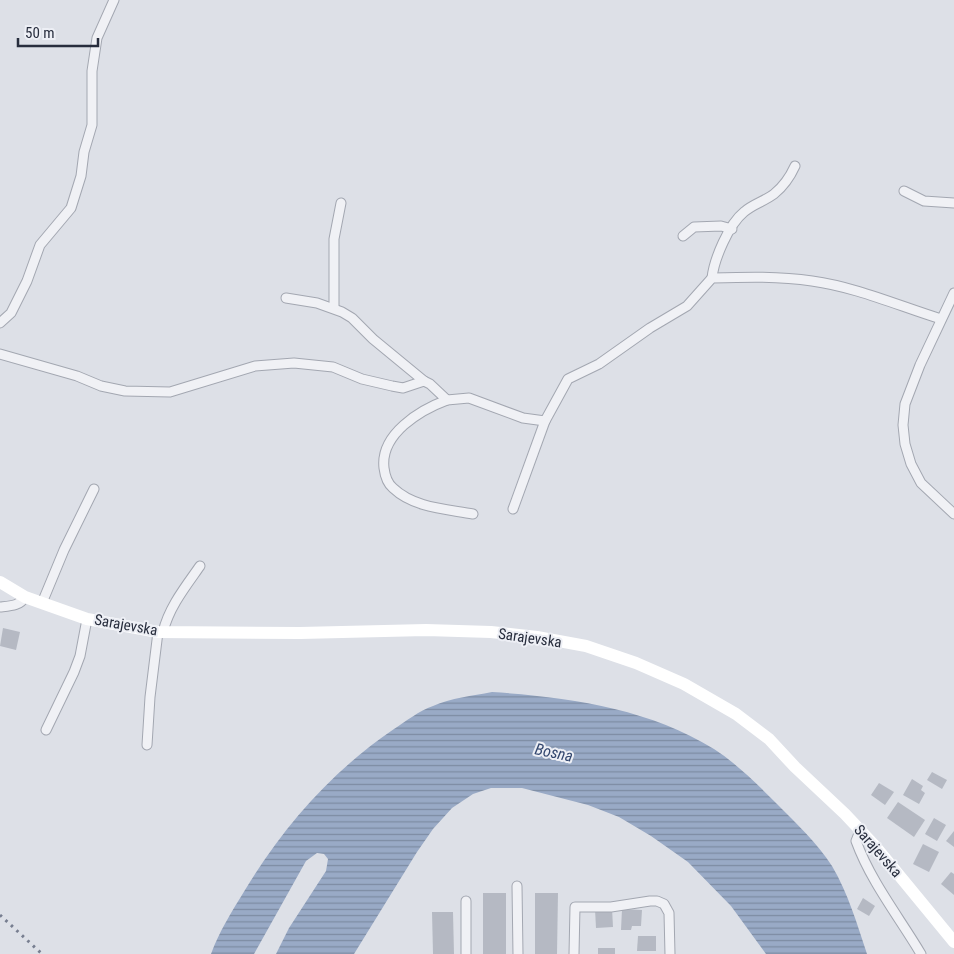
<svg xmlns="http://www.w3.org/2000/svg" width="954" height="954" viewBox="0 0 954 954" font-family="'Roboto Condensed',sans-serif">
	<defs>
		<pattern id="water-rules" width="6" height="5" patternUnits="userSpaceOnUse" patternTransform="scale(1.25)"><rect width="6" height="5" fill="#99aac6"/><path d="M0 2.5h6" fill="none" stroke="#7d8ba2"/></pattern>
	</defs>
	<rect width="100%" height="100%" fill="#dde0e7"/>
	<path fill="url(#water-rules)" d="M492 692C568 697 648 708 714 749 736 763 758 785 777 804 796 823 817 843 832 866 848 893 857 924 867 954H766L731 906 688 862 651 836 619 817 588 805 522 788H491L473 794 452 808 433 829 417 852 354 954H276L289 928 326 871 328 859 324 854 317 853 306 861 254 954H211C219 932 232 911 245 890 283 827 332 771 394 729 406 721 419 711 433 706 451 698 472 696 492 692Z"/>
	<g fill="#b5b9c3">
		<polygon points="3,628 20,632 16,650 0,646"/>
		<polygon points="932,772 947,780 942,789 927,780"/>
		<polygon points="912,779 923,786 921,790 925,793 919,804 903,795"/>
		<polygon points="879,783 894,792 885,805 871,795"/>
		<polygon points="898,802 925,820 914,837 887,818"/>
		<polygon points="934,818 946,825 937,841 925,834"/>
		<polygon points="954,831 954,847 946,841"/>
		<polygon points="923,844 939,852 929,872 913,864"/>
		<polygon points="951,872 954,874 954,895 941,884"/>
		<rect x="483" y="893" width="23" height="61"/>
		<polygon points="535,893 558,893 557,954 535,954"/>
		<polygon points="863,898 875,906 869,916 857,909"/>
		<polygon points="612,908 613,927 596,928 595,909"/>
		<polygon points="622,909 642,910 641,926 632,926 631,930 621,930"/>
		<polygon points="432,912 453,912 454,954 433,954"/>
		<polygon points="638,936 656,936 656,951 637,951"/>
		<rect x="598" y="948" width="17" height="6"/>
	</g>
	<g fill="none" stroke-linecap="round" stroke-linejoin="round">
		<defs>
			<g id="minor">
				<polyline points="904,191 924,201 954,203"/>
				<polyline points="683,236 694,227 721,226 732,229"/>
				<path d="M712 278C714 259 729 224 744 212 753 204 765 201 774 194 784 186 790 177 795 166"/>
				<polyline points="954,293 920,365 905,404 903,425 905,444 911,464 921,483 954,514"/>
				<polyline points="286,298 317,303 342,312 352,318 373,339 424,381"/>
				<polyline points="334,308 334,239 341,203"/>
				<polyline points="0,323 11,313 27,281 40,245 71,208 81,176 84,152 92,125 92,71 97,38 114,0"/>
				<path d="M0 354 77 376 101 386 125 391 170 392 255 366 294 363 333 367 362 379 392 386 403 388 424 381 430 384 447 400 469 398 523 418 545 421 568 379 599 364 650 328 687 306 712 278C746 277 779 276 812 281 856 287 899 306 941 319"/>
				<path d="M447 400C420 410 380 434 384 468 385 476 387 483 393 488 414 508 446 509 473 514"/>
				<polyline points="513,509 545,421"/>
				<polyline points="42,603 64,550 94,489"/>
				<path d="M0 607C10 606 20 606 25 597"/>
				<path d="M163 632C169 607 186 586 200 566"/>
				<polyline points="46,730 74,672 80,656 87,619"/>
				<polyline points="147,745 150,697 158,632"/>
				<path d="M860 831 856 841C871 882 899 917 921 954"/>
				<polyline points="517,886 518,954"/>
				<polyline points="466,901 466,954"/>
				<polyline points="574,954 575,907 611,907 650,901 657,901 664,904 669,913 670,954"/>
			</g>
		</defs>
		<use href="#minor" stroke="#a3a7b1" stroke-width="11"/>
		<use href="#minor" stroke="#f0f1f5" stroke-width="9"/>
		<polyline stroke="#fff" stroke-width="12" points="0,582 25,597 87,619 158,632 300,633 426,630 491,632 537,637 586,646 636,663 684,684 736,714 769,739 795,767 845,814 875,846 954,942"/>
		<polyline stroke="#777e90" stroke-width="3" stroke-dasharray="2.5 5" stroke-linecap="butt" points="0,915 42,954"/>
	</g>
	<g text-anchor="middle" stroke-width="4" stroke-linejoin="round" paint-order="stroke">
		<g font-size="15" fill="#272d3d" stroke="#edeff5">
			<text transform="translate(126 625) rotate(10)" y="5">Sarajevska</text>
			<text transform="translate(530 638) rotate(8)" y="5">Sarajevska</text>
			<text transform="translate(878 851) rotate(49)" y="5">Sarajevska</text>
		</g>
		<g font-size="16" font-style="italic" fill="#33476f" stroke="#edeff5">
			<text transform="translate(554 752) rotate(12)" y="6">Bosna</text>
		</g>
	</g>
	<path d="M18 38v8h80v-8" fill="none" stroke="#272d3d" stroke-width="2.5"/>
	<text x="25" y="38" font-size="15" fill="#272d3d" stroke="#edeff5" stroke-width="4" paint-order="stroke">50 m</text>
</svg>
